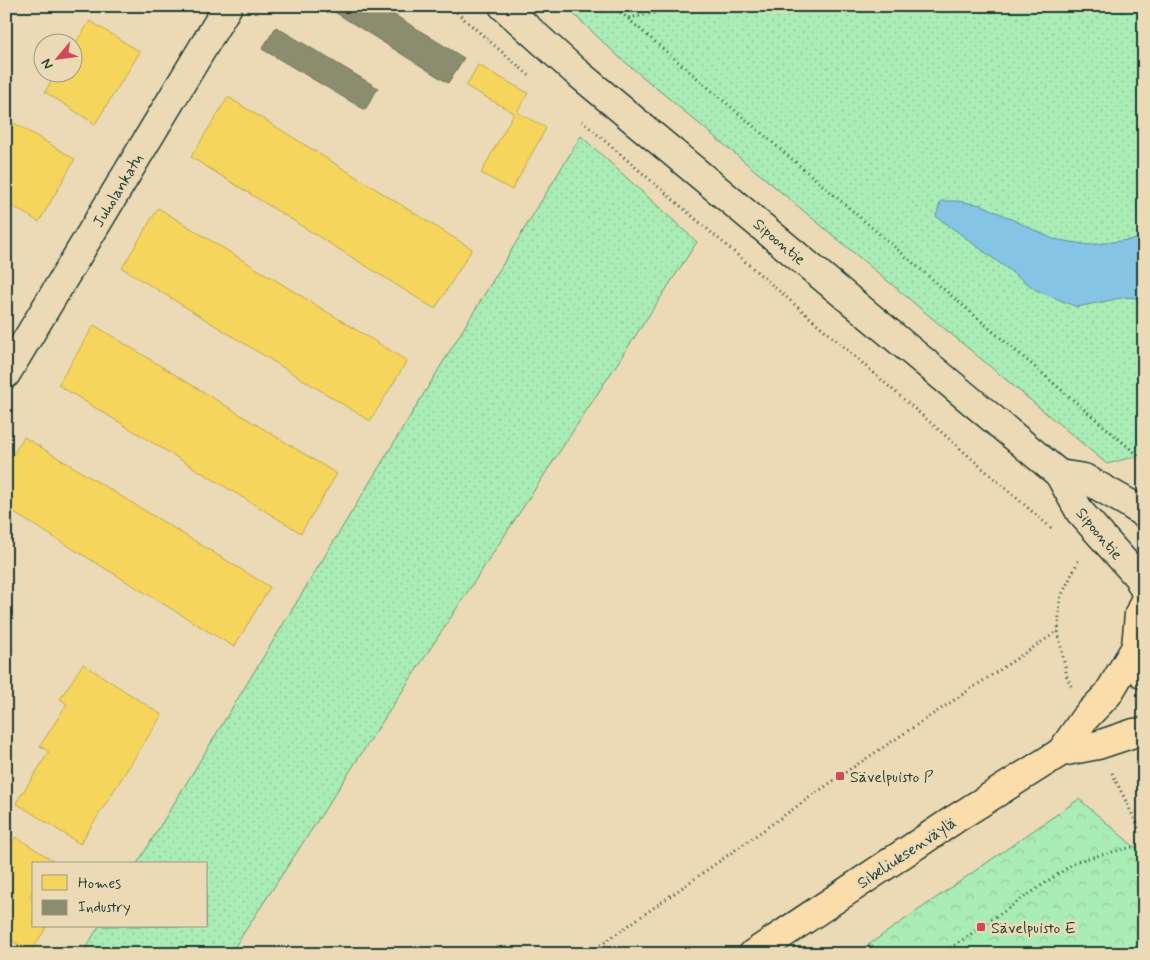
<svg xmlns="http://www.w3.org/2000/svg" width="1150" height="960" viewBox="0 0 1150 960" font-family="Mynerve,sans-serif">
	<defs>
		<pattern id="grass-dots" width="8" height="8" patternUnits="userSpaceOnUse" patternTransform="scale(1.25)"><rect width="8" height="8" fill="#aaecb5"/><path d="M2 2h.1M6 6h.1" fill="none" stroke="#92cb9c" stroke-width="1.8" stroke-linecap="round"/></pattern>
		<pattern id="forest-crowns" width="20" height="18" patternUnits="userSpaceOnUse" patternTransform="scale(1.25)"><rect width="20" height="18" fill="#aaecb5"/><path d="M2 6a3 3 0 1 1 6 0M12 15a3 3 0 1 1 6 0" fill="none" stroke="#92cb9c"/></pattern>
	</defs>
	<rect width="100%" height="100%" fill="#ecdab7"/>
	<filter id="ink" filterUnits="userSpaceOnUse"><feTurbulence type="fractalNoise" baseFrequency=".02" numOctaves="2"/><feDisplacementMap in="SourceGraphic" scale="10" xChannelSelector="R" yChannelSelector="G"/><feConvolveMatrix kernelMatrix="1 2 1 2 8 2 1 2 1" color-interpolation-filters="sRGB"/></filter>
	<g filter="url(#ink)">
		<g fill="url(#grass-dots)" stroke="#649474">
			<polygon points="565,6 1144,6 1144,454 1107,464 619,57"/>
			<polygon points="581,136 697,242 230,954 82,954 99,926 206,926 206,864 137,864"/>
		</g>
		<polygon fill="url(#forest-crowns)" stroke="#649474" points="1079,799 1139,851 1144,852 1144,954 855,954"/>
		<polygon fill="#86c4e6" stroke="#5d8e9f" points="941,201 957,201 982,205 1053,239 1089,245 1144,238 1144,299 1126,297 1077,307 1036,290 936,216"/>
		<g fill="#f6d55c" stroke="#b6a750">
			<polygon points="90,21 140,52 95,124 45,92 57,72 72,72 72,48"/>
			<polygon points="478,65 528,93 517,112 546,128 512,190 481,173 514,113 466,86"/>
			<polygon points="228,97 472,249 435,309 191,157"/>
			<polygon points="14,123 75,159 39,222 6,202 6,135"/>
			<polygon points="158,208 407,361 370,421 122,268"/>
			<polygon points="94,325 337,474 301,533 58,385"/>
			<polygon points="24,437 270,587 234,647 6,508 6,466"/>
			<polygon points="83,664 162,715 80,844 16,803 49,752 40,746 67,704 60,699"/>
			<polygon points="16,837 52,860 50,864 34,864 34,890 29,897 34,900 34,926 47,926 31,952 6,937 6,853"/>
		</g>
		<g fill="#8c8c6e" stroke="#6b745d">
			<polygon points="325,6 380,6 464,58 448,83"/>
			<polygon points="276,27 378,88 365,110 262,49"/>
		</g>
		<g fill="none" stroke-linecap="round" stroke-linejoin="round">
			<defs>
				<g id="minor">
					<polyline points="503,6 574,70 1059,474 1080,512 1138,577 1144,589"/>
					<polyline points="6,374 228,6"/>
					<polyline points="1059,474 1084,478 1128,503 1144,514"/>
				</g>
				<g id="major">
					<polyline points="1144,602 1139,614 1136,647 1144,675"/>
					<polyline points="1061,752 1084,719 1108,694 1136,647"/>
					<polyline points="753,954 955,819 1061,752 1098,745 1134,733 1144,732"/>
				</g>
			</defs>
			<use href="#minor" stroke="#1f3d34" stroke-width="31"/>
			<use href="#major" stroke="#1f3d34" stroke-width="31"/>
			<g stroke="#1f3d34" stroke-width="3" stroke-dasharray="1 4" stroke-linecap="butt">
				<polyline points="449,6 532,78"/>
				<polyline points="613,6 1140,457 1144,462"/>
				<polyline points="629,18 658,12 669,6"/>
				<polyline points="582,121 829,334 1051,528"/>
				<polyline points="1071,686 1067,677 1058,631 1060,599 1079,559"/>
				<polyline points="1112,773 1144,838"/>
				<polyline points="588,954 840,776 1058,631"/>
				<polyline points="942,954 1077,861 1144,844"/>
			</g>
			<use href="#minor" stroke="#ecdab7" stroke-width="28"/>
			<use href="#major" stroke="#faddab" stroke-width="28"/>
		</g>
	</g>
	<g fill="#d1495b" stroke="#ecdab7" stroke-width="2">
		<rect x="835" y="771" width="10" height="10" rx="2.5"/>
		<rect x="976" y="922" width="10" height="10" rx="2.5"/>
	</g>
	<g text-anchor="middle" stroke-width="5" stroke-linejoin="round" paint-order="stroke">
		<g font-size="16" fill="#1f3d34" stroke="#ecdab7">
			<text transform="translate(117 190) rotate(-59)" y="6">Juholankatu</text>
			<text transform="translate(780 241) rotate(40)" y="6">Sipoontie</text>
			<text transform="translate(1100 533) rotate(50)" y="6">Sipoontie</text>
			<text transform="translate(906 852) rotate(-34)" y="6">Sibeliuksenväylä</text>
		</g>
		<g font-size="16" fill="#1f3d34" stroke="#ecdab7" text-anchor="start">
			<text x="850" y="782">Sävelpuisto P</text>
			<text x="991" y="933">Sävelpuisto E</text>
		</g>
	</g>
	<rect width="1150" height="960" fill="none" stroke="#ecdab7" stroke-width="25"/>
	<rect x="12" y="12" width="1125" height="935" fill="none" stroke="#1f3d34" stroke-width="2" filter="url(#ink)"/>
	<rect x="32" y="862" width="175" height="65" fill="#ecdab7" stroke="#9a9b83"/>
	<rect x="42" y="875" width="25" height="15" fill="#f6d55c" stroke="#9a9b83"/>
	<text x="78" y="888" font-size="15" fill="#1f3d34">Homes</text>
	<rect x="42" y="900" width="25" height="15" fill="#8c8c6e" stroke="#9a9b83"/>
	<text x="78" y="912" font-size="15" fill="#1f3d34">Industry</text>
	<g transform="translate(58 58) rotate(241)"><circle r="24" fill="#ecdab7" stroke="#9a9b83"/>
	<path d="M0-4L9 19L0 12L-9 19Z" fill="#d1495b"/>
	<text y="-8" font-size="14" font-weight="bold" text-anchor="middle" fill="#1f3d34">N</text>
	</g>
</svg>
